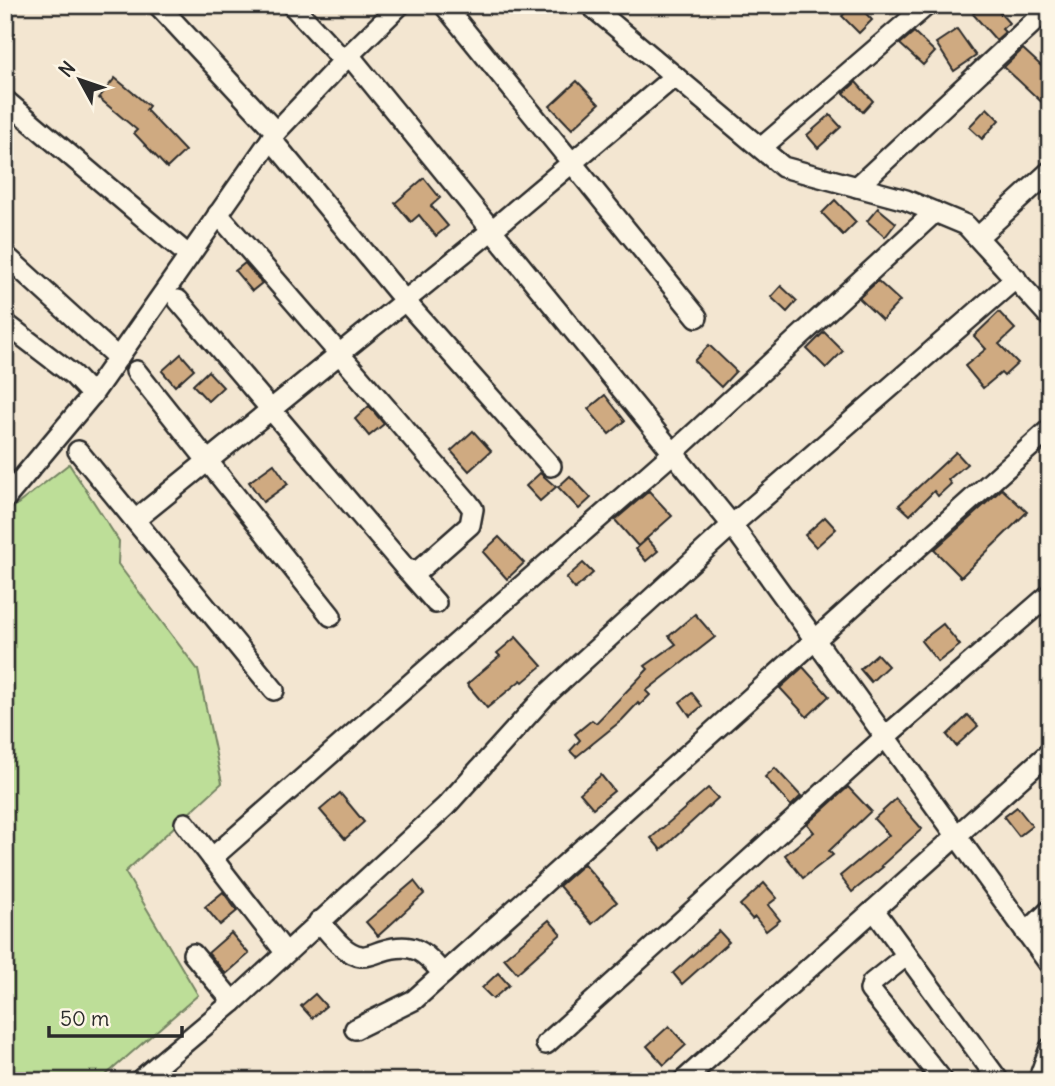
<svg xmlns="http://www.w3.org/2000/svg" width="1055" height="1086" viewBox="0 0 1055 1086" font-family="Delius,sans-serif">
	<rect width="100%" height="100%" fill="#f3e6d1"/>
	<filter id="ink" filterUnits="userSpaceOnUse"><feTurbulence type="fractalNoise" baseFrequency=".0143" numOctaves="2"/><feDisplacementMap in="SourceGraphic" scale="14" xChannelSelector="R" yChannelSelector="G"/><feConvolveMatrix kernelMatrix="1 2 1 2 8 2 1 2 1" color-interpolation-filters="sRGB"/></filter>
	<g filter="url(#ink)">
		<polygon fill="#bdde98" stroke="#748462" stroke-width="2" points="69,464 119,541 118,564 198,670 222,783 125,872 198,995 99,1081 5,1081 5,514"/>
		<g fill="#cfaa81" stroke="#2b2b2b" stroke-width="2">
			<polygon points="853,5 858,5 872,20 859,33 842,16"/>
			<polygon points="983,5 993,5 1009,23 1002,29 1005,32 996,40 973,14"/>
			<polygon points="957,29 976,56 954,71 936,43"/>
			<polygon points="914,32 935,52 923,65 900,44"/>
			<polygon points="1023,49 1050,74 1050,110 1004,67"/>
			<polygon points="115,78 149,106 146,110 185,151 167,168 134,133 137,130 99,98"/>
			<polygon points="577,81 599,104 572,129 550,106"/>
			<polygon points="856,82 873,101 863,112 844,93"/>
			<polygon points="987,108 999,120 982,139 969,127"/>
			<polygon points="830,115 841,127 818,148 807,135"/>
			<polygon points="424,178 440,198 431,206 448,226 436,236 419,215 411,222 395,203"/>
			<polygon points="835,200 856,222 843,235 822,213"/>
			<polygon points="878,208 896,223 885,237 867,221"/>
			<polygon points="245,263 262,283 252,291 235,271"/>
			<polygon points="878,281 900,301 882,320 859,298"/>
			<polygon points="781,286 797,301 787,312 771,297"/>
			<polygon points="999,312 1015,329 999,344 1018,363 1004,376 1001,373 983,388 965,366 986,349 974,336"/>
			<polygon points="824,332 843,351 826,368 807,349"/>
			<polygon points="709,345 736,371 721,387 694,361"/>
			<polygon points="181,354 194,369 175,386 162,371"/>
			<polygon points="208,371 223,387 208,401 193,385"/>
			<polygon points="605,395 625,421 609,434 588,409"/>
			<polygon points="369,406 384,424 369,436 355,419"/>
			<polygon points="473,431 491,451 469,471 451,451"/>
			<polygon points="956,452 967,464 948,480 951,484 938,496 934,491 910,515 899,505"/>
			<polygon points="274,464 288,484 263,502 249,482"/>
			<polygon points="540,473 556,487 540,501 526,486"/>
			<polygon points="570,476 591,498 579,509 558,487"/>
			<polygon points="1002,489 1027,512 961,577 934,550"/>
			<polygon points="649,491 672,516 638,546 615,520"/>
			<polygon points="825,517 836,529 816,547 805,535"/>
			<polygon points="499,537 524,563 507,579 483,552"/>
			<polygon points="647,539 658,551 646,561 636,549"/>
			<polygon points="583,563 593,573 575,589 566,578"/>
			<polygon points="695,614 715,637 646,691 650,695 640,705 638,703 622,720 576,757 570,751 580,740 575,734 592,720 596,723 648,669 645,666 676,644 669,636"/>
			<polygon points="943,624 960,645 938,662 921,641"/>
			<polygon points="516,637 542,666 523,682 521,680 487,708 467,684 500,656 497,653"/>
			<polygon points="877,654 888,666 871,682 860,669"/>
			<polygon points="803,667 829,696 807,717 780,688"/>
			<polygon points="692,693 702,706 690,716 680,702"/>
			<polygon points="968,715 978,726 956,746 947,735"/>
			<polygon points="775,768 801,796 791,806 765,777"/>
			<polygon points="601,775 614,791 593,808 580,793"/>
			<polygon points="848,787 871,811 829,851 833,855 803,878 785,855 814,832 807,824"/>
			<polygon points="708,788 718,798 661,850 651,838"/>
			<polygon points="340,793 364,822 345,839 320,810"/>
			<polygon points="896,799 922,829 881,866 883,867 852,892 840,876 889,835 874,819"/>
			<polygon points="1017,807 1032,826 1019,836 1004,817"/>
			<polygon points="584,864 617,902 592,924 559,886"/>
			<polygon points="414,881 424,894 378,936 366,922"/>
			<polygon points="764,883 777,898 768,905 780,920 766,931 755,917 752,919 740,905"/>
			<polygon points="223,892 237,911 220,925 205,907"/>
			<polygon points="549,920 561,934 517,973 504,958"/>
			<polygon points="719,931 729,942 682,984 673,973"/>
			<polygon points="231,933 249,954 226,974 208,953"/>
			<polygon points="498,973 509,985 493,999 482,988"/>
			<polygon points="315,994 326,1006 312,1018 301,1006"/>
			<polygon points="669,1026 686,1045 664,1065 647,1046"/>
		</g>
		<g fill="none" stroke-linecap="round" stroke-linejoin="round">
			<defs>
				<g id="minor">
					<polyline points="158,5 276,132"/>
					<polyline points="292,5 344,61"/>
					<polyline points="400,5 349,55 732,525 1050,965"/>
					<polyline points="444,5 697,317"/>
					<polyline points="590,5 783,167 906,200 966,225 1050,317"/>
					<polyline points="5,100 189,256"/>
					<polyline points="271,139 405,301 551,466"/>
					<polyline points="761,148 927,5"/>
					<polyline points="857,187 1038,18"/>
					<polyline points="978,237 1050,171"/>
					<polyline points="5,255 118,358"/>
					<polyline points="178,300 407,570 419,570 470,525 473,509 467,501 218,214"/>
					<polyline points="5,323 73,375 92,395"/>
					<polyline points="136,371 331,616"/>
					<polyline points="78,451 274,690"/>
					<polyline points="5,499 92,395 276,132 349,55"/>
					<polyline points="135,520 492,230 675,76"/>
					<polyline points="407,570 436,603"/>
					<polyline points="185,823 285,952"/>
					<polyline points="212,858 673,453 935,212"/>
					<polyline points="874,910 999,1081"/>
					<path d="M319 921C330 933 344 954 361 956 367 957 376 953 382 951 413 941 424 951 443 974"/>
					<polyline points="1026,933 1050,910"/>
					<polyline points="193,954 233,1002"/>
					<polyline points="907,955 872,983 870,990 943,1081"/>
					<polyline points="355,1029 414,1000 1050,429"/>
					<polyline points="546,1044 885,737 1050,594"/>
					<polyline points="139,1081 233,1002 446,806 546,695 732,525 1016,278"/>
					<polyline points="683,1081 1050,752"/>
					<polyline points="1038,1081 1050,1048"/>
				</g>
			</defs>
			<use href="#minor" stroke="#2b2b2b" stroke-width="24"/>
			<use href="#minor" stroke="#fcf5e5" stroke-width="19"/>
		</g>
	</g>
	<rect width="1055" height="1086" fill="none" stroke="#fcf5e5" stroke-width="28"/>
	<rect x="14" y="14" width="1027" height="1058" fill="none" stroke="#2b2b2b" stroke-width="2.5" filter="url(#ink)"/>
	<g transform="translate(80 80) rotate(310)" stroke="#fcf5e5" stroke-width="5" paint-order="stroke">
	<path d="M0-5L12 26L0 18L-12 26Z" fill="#2b2b2b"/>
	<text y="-10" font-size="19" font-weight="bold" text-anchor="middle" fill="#2b2b2b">N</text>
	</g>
	<path d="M49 1026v10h133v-10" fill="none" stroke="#2b2b2b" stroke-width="3.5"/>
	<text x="60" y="1026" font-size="21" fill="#2b2b2b" stroke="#fcf5e5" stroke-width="5" paint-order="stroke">50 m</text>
</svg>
